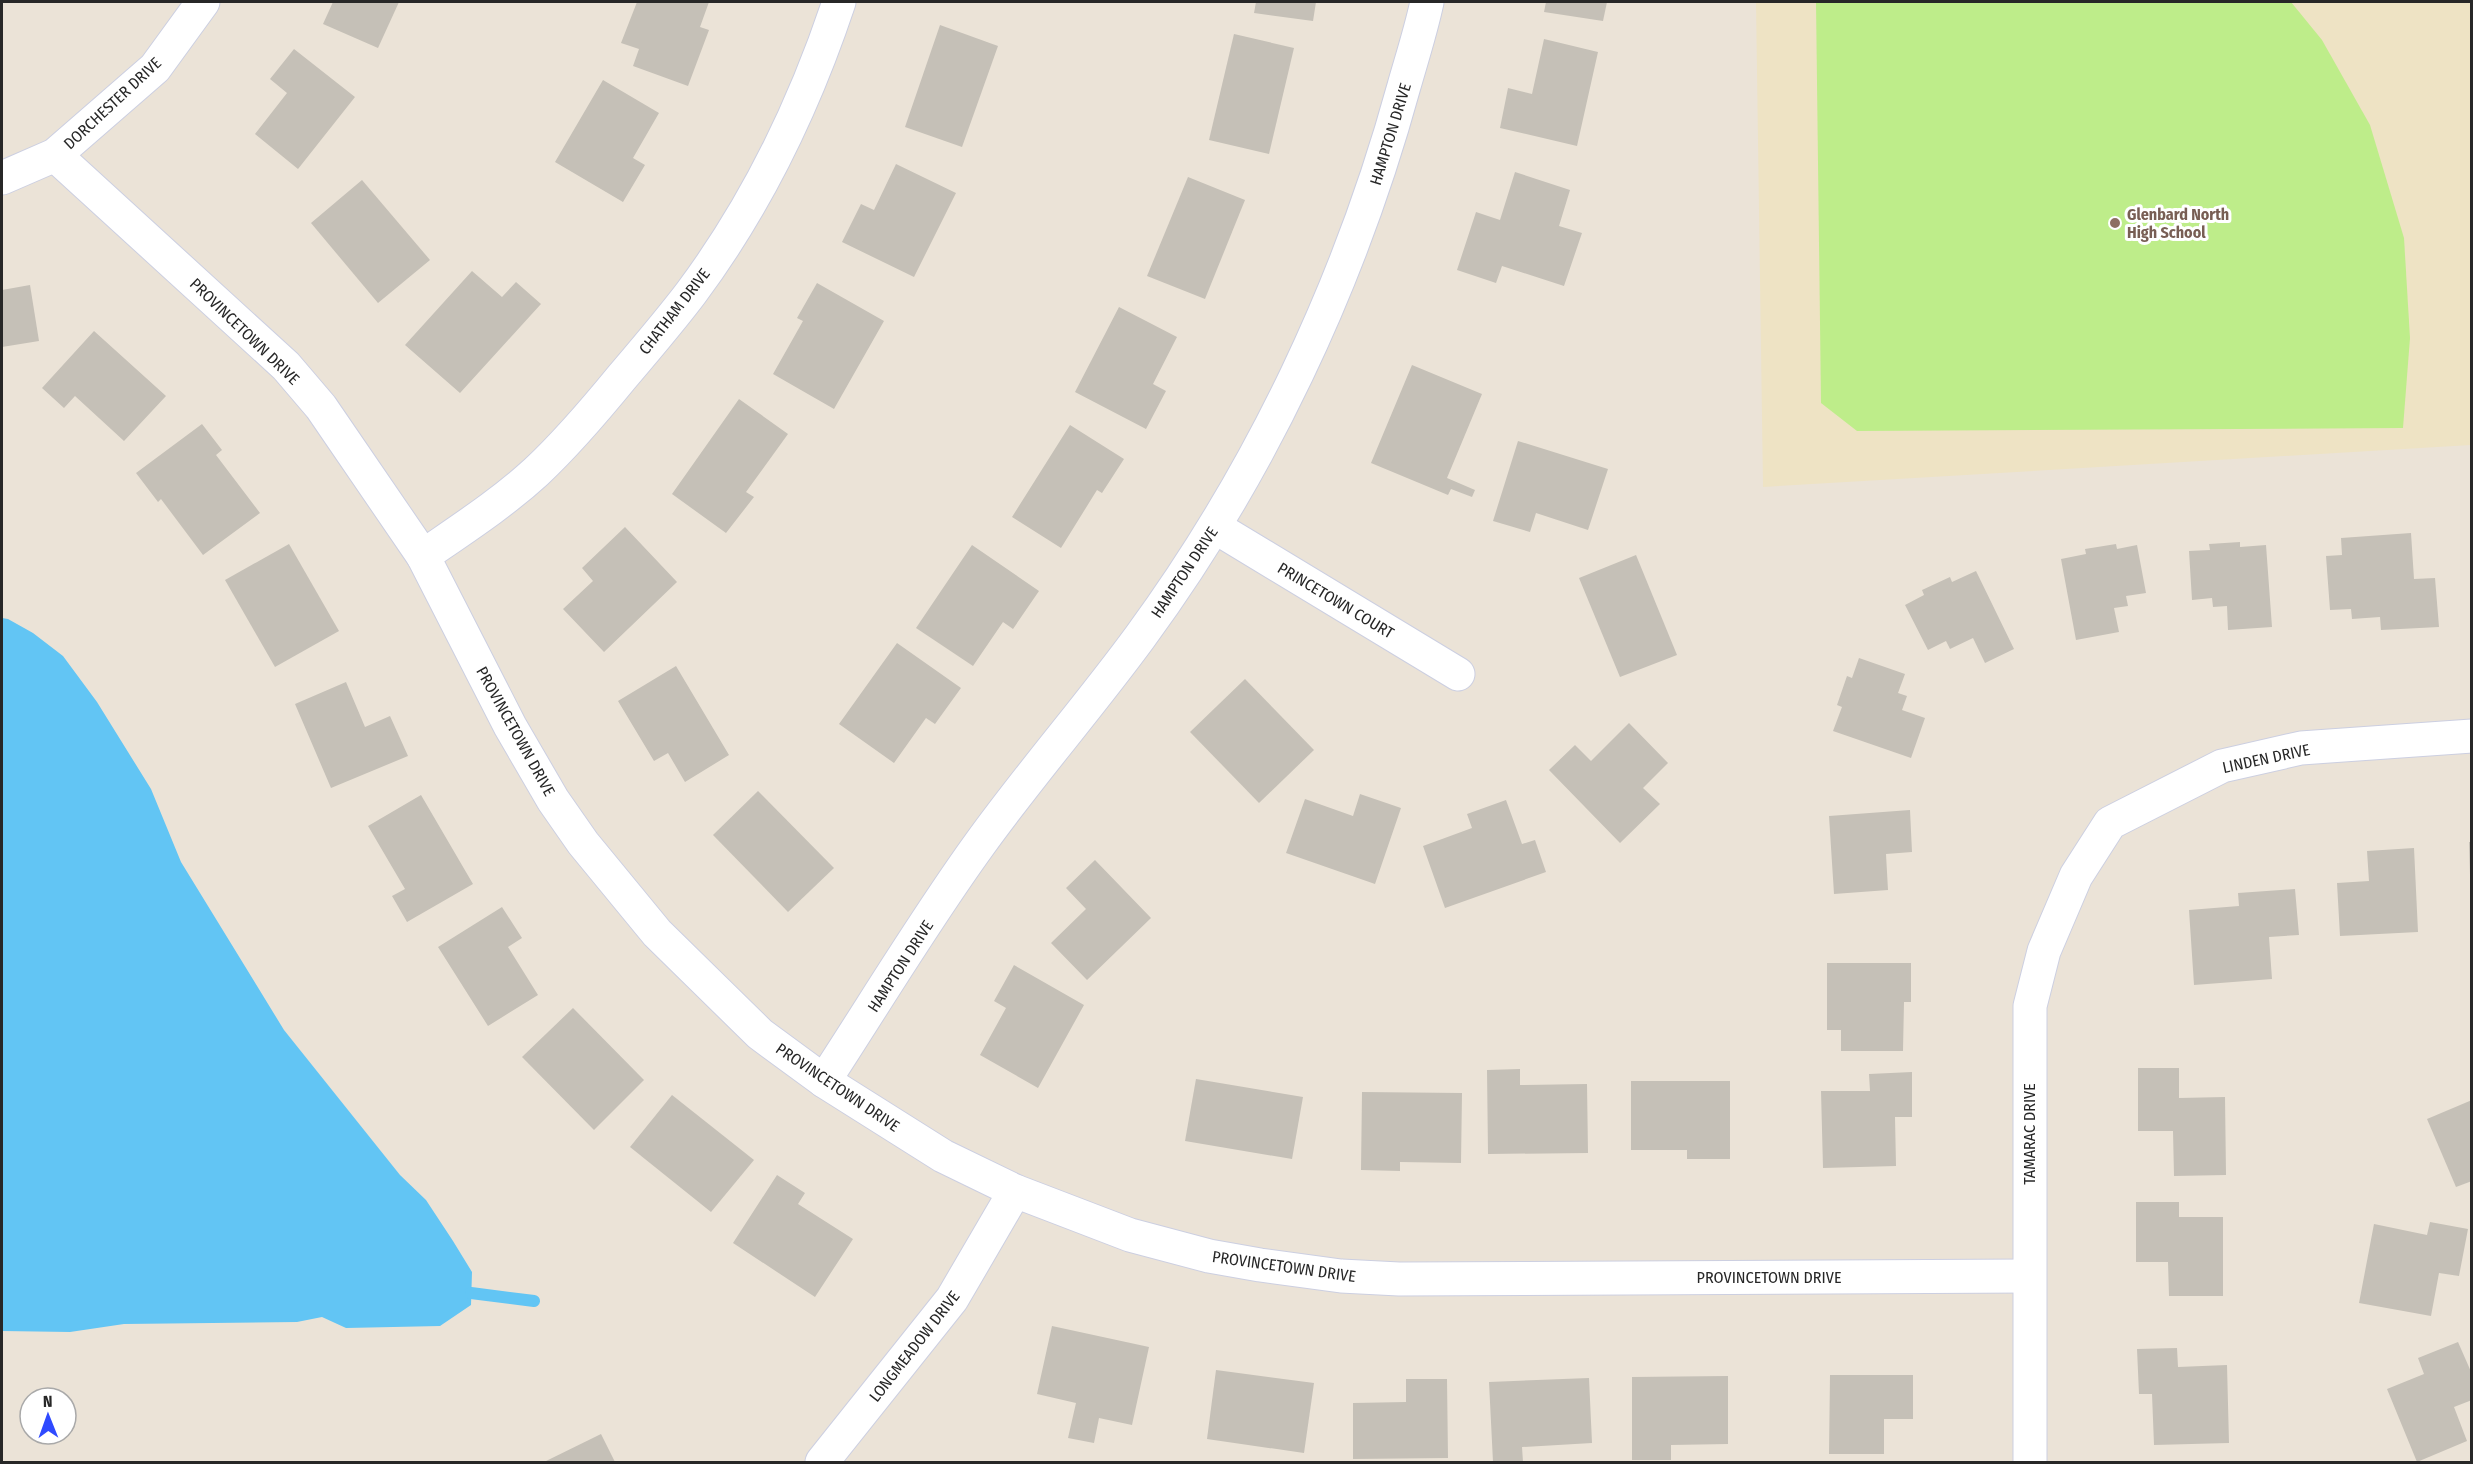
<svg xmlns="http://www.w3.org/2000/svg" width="2473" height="1464" viewBox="0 0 2473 1464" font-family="'Fira Sans Condensed',sans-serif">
	<rect width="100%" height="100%" fill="#ebe3d7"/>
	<polygon fill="#eee3c4" points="1756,2 2471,2 2471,445 1763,487"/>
	<polygon fill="#beed8a" points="1816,2 2291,2 2322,40 2370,125 2404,238 2410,338 2403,428 1857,431 1821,403"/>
	<polygon fill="#62c5f4" points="2,618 8,619 33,633 63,656 97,702 151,789 181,862 284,1030 400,1175 426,1200 453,1241 472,1272 471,1305 440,1326 346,1328 322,1317 297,1322 124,1324 70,1332 2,1331"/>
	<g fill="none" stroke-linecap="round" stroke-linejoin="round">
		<polyline stroke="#62c5f4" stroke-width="12" points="471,1293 534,1301"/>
	</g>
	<g fill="#c5c0b7">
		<polygon points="333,2 399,2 378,48 323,24"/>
		<polygon points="637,2 709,2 700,27 709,30 688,86 633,66 639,49 621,43"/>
		<polygon points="1256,2 1316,2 1313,21 1254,13"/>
		<polygon points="1546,2 1607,2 1603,21 1544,12"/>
		<polygon points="940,25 998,46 962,147 905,127"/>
		<polygon points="1234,34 1294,48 1269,154 1209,140"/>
		<polygon points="1544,39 1598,52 1577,146 1500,128 1508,88 1532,94"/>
		<polygon points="294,49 355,97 298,169 255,134 287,93 270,79"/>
		<polygon points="603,80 659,113 633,158 645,165 623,202 555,162"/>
		<polygon points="896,164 956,193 914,277 842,242 861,204 874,210"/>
		<polygon points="1515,172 1570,190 1559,226 1582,233 1564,286 1502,266 1496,283 1457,270 1476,212 1500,220"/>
		<polygon points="1188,177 1245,200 1205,299 1147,276"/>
		<polygon points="362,180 430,260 378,303 311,223"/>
		<polygon points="472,271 502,297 516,282 541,304 460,393 405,345"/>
		<polygon points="817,283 884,321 834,409 773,374 803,321 797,318"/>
		<polygon points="30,285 39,341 2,347 2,290"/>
		<polygon points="1119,307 1177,337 1153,384 1166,391 1146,429 1075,392"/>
		<polygon points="94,331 166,396 124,441 75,396 64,408 42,388"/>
		<polygon points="1412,365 1482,394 1447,478 1475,490 1472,497 1451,489 1448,495 1371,463"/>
		<polygon points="739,399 788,434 746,492 754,497 726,533 672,494"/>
		<polygon points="202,424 222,450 216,455 260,513 203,555 161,499 158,502 136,473"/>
		<polygon points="1070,425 1124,459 1102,493 1097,490 1061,548 1012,517"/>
		<polygon points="1518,441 1608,469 1588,530 1536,513 1530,532 1493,521"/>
		<polygon points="625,527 677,582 604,652 563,609 593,581 582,568"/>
		<polygon points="2411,533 2414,579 2435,578 2439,627 2381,630 2380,617 2352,619 2351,609 2330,610 2326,556 2342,555 2341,538"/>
		<polygon points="2240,542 2240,547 2266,545 2272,627 2228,630 2227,606 2213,607 2212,598 2192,600 2189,551 2210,550 2209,544"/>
		<polygon points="289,544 339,631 275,667 225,580"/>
		<polygon points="2116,544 2117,549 2137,545 2146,593 2126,596 2128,606 2114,608 2119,632 2076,640 2061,559 2086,554 2085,549"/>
		<polygon points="972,545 1039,591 1013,629 1003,622 973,666 916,628"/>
		<polygon points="1636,555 1677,655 1620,677 1579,578"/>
		<polygon points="1976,571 2014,649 1985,663 1973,638 1950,649 1946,641 1928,650 1905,605 1924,595 1922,590 1950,577 1952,582"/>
		<polygon points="897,643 961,688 935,724 926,718 894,763 839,724"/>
		<polygon points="1859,658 1905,674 1898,693 1907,696 1902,710 1925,718 1911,758 1833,731 1842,707 1837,705 1847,676 1852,678"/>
		<polygon points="676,666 729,755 685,782 668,753 654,761 618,701"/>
		<polygon points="1245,679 1314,750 1259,803 1190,732"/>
		<polygon points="346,682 365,727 390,716 408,756 331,788 295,704"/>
		<polygon points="1629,723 1668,763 1643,788 1660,804 1620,843 1549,770 1575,745 1591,761"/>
		<polygon points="758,791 834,868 788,912 713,835"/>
		<polygon points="1360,794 1401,808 1375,884 1286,853 1305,799 1353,816"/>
		<polygon points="421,795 473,884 407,922 392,896 405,889 368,826"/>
		<polygon points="1506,800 1522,844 1535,840 1546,872 1445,908 1423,846 1472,828 1467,814"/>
		<polygon points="1910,810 1912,852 1886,854 1888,890 1834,894 1829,816"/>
		<polygon points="2469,842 2472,842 2472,875 2470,875"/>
		<polygon points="2414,848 2418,932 2340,936 2337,883 2369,881 2367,851"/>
		<polygon points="1095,860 1151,918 1087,980 1051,943 1086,909 1066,888"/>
		<polygon points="2295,889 2299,935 2269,937 2272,979 2194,985 2189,910 2239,906 2238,893"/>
		<polygon points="502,907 522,938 508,947 538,995 488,1026 438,947"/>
		<polygon points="1827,963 1911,963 1911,1002 1904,1002 1903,1051 1841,1051 1841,1030 1827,1030"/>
		<polygon points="1014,965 1084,1005 1038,1088 980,1055 1006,1008 994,1001"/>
		<polygon points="573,1008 644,1080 594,1130 522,1057"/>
		<polygon points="2138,1068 2179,1068 2179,1098 2225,1097 2226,1175 2174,1176 2173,1131 2138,1131"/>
		<polygon points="1520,1069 1520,1085 1587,1084 1588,1153 1488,1154 1487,1070"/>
		<polygon points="1912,1072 1912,1117 1895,1117 1896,1166 1823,1168 1821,1091 1870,1091 1869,1074"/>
		<polygon points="1196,1079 1303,1097 1292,1159 1185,1141"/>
		<polygon points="1631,1081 1730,1081 1730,1159 1687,1159 1687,1150 1631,1150"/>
		<polygon points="1362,1092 1462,1093 1461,1163 1400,1162 1400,1171 1361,1170"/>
		<polygon points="672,1095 754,1160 711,1212 630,1147"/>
		<polygon points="2472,1100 2472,1181 2456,1187 2427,1119"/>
		<polygon points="777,1175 805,1193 798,1204 853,1239 815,1297 733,1243"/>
		<polygon points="2136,1202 2179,1202 2179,1217 2223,1217 2223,1296 2169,1296 2168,1262 2136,1262"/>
		<polygon points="2430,1222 2468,1229 2459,1276 2439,1273 2431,1316 2359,1303 2374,1224 2427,1235"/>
		<polygon points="1052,1326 1149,1347 1132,1425 1099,1418 1094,1443 1068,1438 1076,1403 1037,1394"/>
		<polygon points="2458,1342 2472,1374 2472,1400 2454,1407 2467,1441 2417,1462 2387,1389 2424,1374 2418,1358"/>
		<polygon points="2177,1348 2178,1367 2227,1365 2229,1443 2154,1445 2152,1394 2139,1394 2137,1349"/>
		<polygon points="1216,1370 1314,1383 1304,1453 1207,1439"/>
		<polygon points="1830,1375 1913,1375 1913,1419 1884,1419 1884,1454 1829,1454"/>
		<polygon points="1728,1376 1728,1444 1671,1445 1671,1460 1632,1460 1632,1377"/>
		<polygon points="1589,1378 1592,1443 1522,1447 1523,1462 1493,1462 1489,1382"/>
		<polygon points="1406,1379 1447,1379 1448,1458 1353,1459 1353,1403 1406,1402"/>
		<polygon points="601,1434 615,1462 544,1462"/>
	</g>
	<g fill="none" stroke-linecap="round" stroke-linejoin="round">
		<defs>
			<g id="minor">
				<polyline points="55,155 286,366 321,407 423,556 510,726 553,800 583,843 657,933 760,1034 824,1081 943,1156 1015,1191 1130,1235 1209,1256 1260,1265 1341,1276 1399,1279 2029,1276"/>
				<polyline points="2,178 55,155 155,68 203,2"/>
				<polyline points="1215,527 1458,674"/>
				<path d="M423 556C462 529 501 504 536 472 567 443 595 410 622 377 645 350 669 322 691 293 756 206 805 104 839 2"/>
				<path d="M824 1081C875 1003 924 921 979 845 1030 774 1088 708 1140 637 1261 472 1350 283 1404 86 1412 58 1421 30 1427 2"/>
				<polyline points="822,1462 952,1299 1015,1191"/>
				<polyline points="2030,1462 2030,1006 2044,951 2076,876 2110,823 2222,766 2301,748 2472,736"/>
			</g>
		</defs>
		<use href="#minor" stroke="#cccfe1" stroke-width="35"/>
		<use href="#minor" stroke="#fff" stroke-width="33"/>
	</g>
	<circle fill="#8d6e63" stroke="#fff" stroke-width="2" cx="2115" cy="223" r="6"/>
	<g text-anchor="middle" stroke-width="6" stroke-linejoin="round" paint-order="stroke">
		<g font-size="16" fill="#272727" stroke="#fff">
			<text transform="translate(112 103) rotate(-43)" y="6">DORCHESTER DRIVE</text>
			<text transform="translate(1390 134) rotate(-73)" y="6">HAMPTON DRIVE</text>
			<text transform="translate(674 311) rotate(-52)" y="6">CHATHAM DRIVE</text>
			<text transform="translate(245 331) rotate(44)" y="6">PROVINCETOWN DRIVE</text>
			<text transform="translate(1184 572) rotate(-56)" y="6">HAMPTON DRIVE</text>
			<text transform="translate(1336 600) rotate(31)" y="6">PRINCETOWN COURT</text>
			<text transform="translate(516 731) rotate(61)" y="6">PROVINCETOWN DRIVE</text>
			<text transform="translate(2266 758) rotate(-12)" y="6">LINDEN DRIVE</text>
			<text transform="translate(900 966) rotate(-57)" y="6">HAMPTON DRIVE</text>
			<text transform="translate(838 1087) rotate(34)" y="6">PROVINCETOWN DRIVE</text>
			<text transform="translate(2029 1134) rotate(-90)" y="6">TAMARAC DRIVE</text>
			<text transform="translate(1284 1266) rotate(8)" y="6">PROVINCETOWN DRIVE</text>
			<text x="1769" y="1283">PROVINCETOWN DRIVE</text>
			<text transform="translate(914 1346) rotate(-52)" y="6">LONGMEADOW DRIVE</text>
		</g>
		<g font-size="16" font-weight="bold" fill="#785e54" stroke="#fff" text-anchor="start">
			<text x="2127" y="220">Glenbard North<tspan x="2127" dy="18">High School</tspan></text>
		</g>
	</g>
	<rect width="2473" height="1464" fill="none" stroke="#272727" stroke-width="6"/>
	<g transform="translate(48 1416) rotate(359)"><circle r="28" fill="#ffffff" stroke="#a9a9a9" stroke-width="1.5"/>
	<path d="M0-4.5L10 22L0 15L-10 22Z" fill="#2f4aff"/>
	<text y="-9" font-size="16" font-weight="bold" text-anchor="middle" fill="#272727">N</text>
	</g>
</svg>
